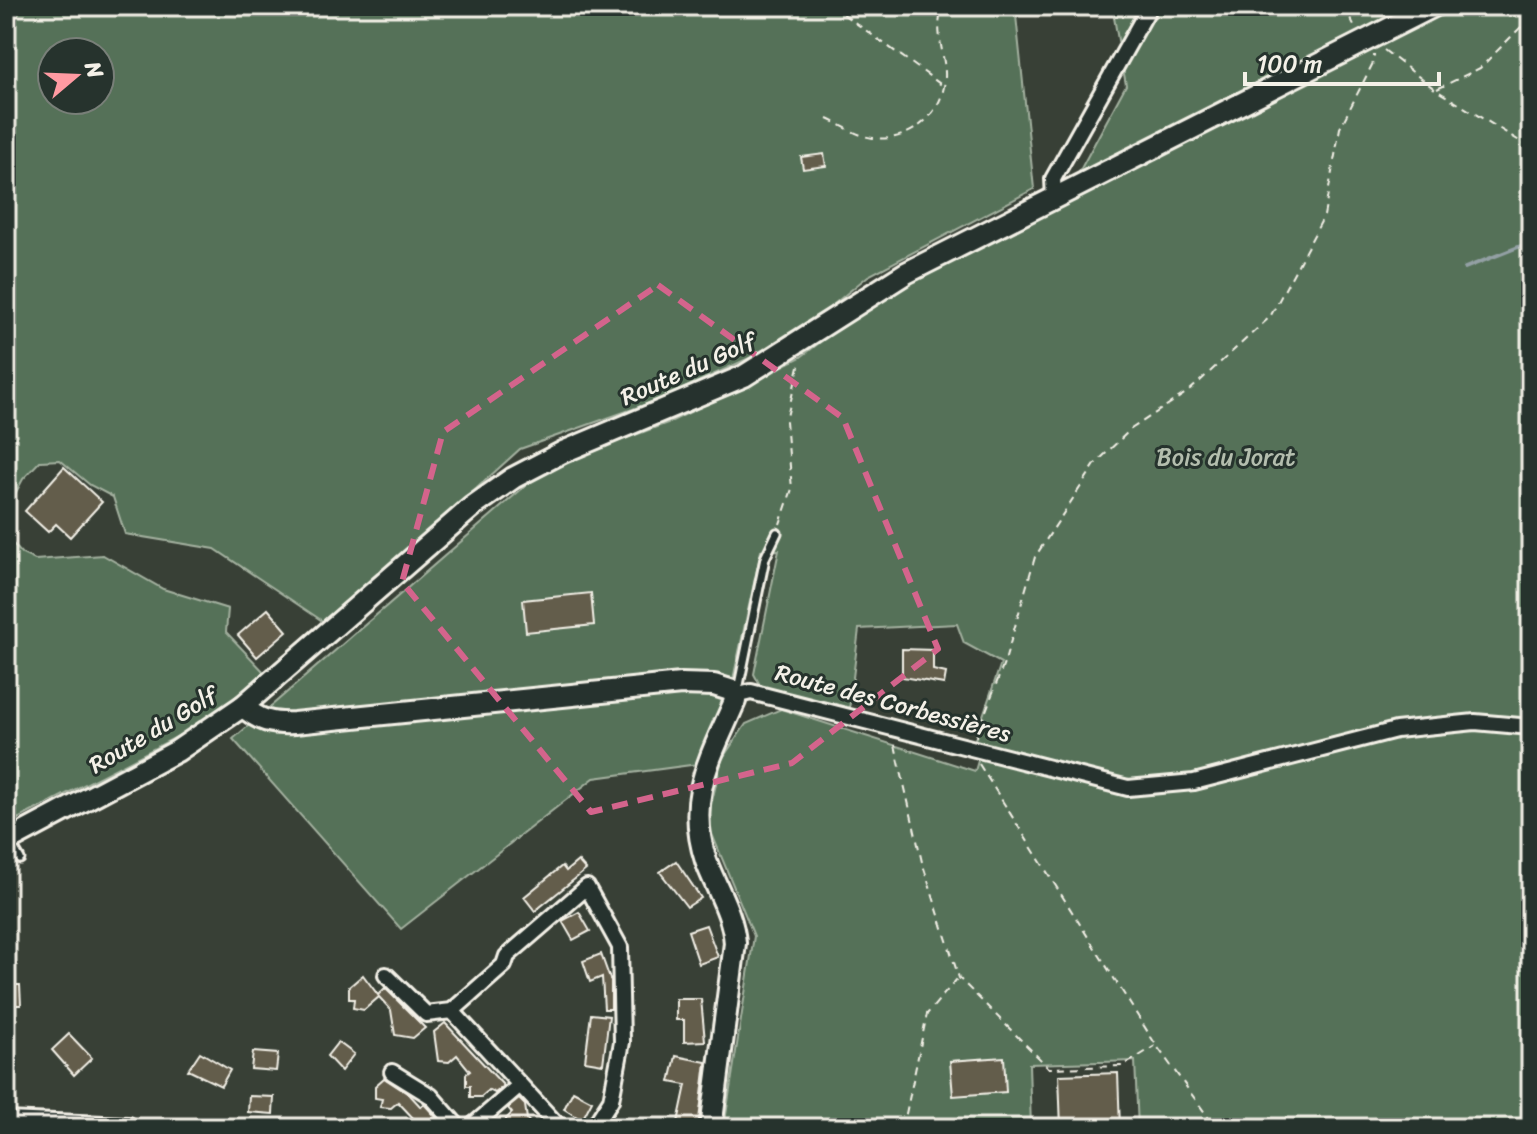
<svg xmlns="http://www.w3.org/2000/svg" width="1537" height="1134" viewBox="0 0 1537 1134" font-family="Sriracha,sans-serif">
	<rect width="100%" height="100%" fill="#384036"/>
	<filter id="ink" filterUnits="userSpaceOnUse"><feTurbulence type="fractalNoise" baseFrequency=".0125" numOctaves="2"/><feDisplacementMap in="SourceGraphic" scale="16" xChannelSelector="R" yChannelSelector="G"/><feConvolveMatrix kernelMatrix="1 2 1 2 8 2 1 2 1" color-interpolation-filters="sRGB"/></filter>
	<g filter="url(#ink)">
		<g fill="#557158" stroke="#a4b1a0" stroke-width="2" fill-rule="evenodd">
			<path d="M6 6H1015L1034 189 868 276 794 337 661 399 520 449 327 624 215 549 125 534 113 497 90 485 60 460 40 461 23 479 6 511ZM52 52H100V100H52Z"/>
			<polygon points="1112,6 1531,6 1531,1128 1138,1128 1135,1061 1029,1064 1031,1128 724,1128 754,936 707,822 722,759 746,724 781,709 975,771 982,747 973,745 1001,663 964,643 957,624 859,629 849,710 762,689 754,674 779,550 761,551 730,693 698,764 594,778 401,929 233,739 546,468 670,422 801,357 880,296 1064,200 1126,85"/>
			<polygon points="6,536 22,554 35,560 103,555 163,589 228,609 226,632 265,673 215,717 6,825"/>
		</g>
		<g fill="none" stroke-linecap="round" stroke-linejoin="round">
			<polyline stroke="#93a0a4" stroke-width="4" points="1465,268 1531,242"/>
		</g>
		<g fill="#635d4c" stroke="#f4f1e8" stroke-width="2">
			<polygon points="824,154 826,166 803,169 801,157"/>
			<polygon points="64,467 102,502 70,537 56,524 48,532 25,511"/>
			<polygon points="591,593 594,625 526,632 523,600"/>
			<polygon points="268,609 287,631 257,657 238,635"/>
			<polygon points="902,649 933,650 933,670 946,673 944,684 902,677"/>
			<polygon points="578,861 586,870 535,911 524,897 562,866 566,871"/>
			<polygon points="676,861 701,898 687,907 660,872"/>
			<polygon points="579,912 590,931 573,940 562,921"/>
			<polygon points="706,925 718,957 699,964 688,931"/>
			<polygon points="601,954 611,982 611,1009 604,1009 602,977 590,982 583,961"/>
			<polygon points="363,975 378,995 385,988 425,1028 413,1038 395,1035 391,1010 379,997 364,1010 353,1008 354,999 349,999 349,987"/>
			<polygon points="6,985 20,985 21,1005 6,1005"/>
			<polygon points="676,999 701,999 705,1041 684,1042 684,1020 676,1020"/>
			<polygon points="591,1014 609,1016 603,1064 585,1061"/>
			<polygon points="445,1023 504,1086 495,1093 489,1090 481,1097 470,1097 470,1086 466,1086 466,1074 470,1071 457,1055 449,1062 438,1061 434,1032"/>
			<polygon points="69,1034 92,1058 74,1075 52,1050"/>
			<polygon points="338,1042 354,1054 341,1071 327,1056"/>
			<polygon points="200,1052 230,1070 221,1086 188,1070"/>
			<polygon points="253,1052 278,1054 276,1071 251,1069"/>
			<polygon points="676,1056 706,1062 698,1128 677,1127 686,1085 670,1082"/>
			<polygon points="1004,1057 1006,1092 953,1096 950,1061"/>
			<polygon points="1118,1073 1120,1128 1061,1128 1059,1075"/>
			<polygon points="384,1078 410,1095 421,1107 424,1104 446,1128 414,1128 416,1121 398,1102 391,1108 380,1107 382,1099 375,1098 375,1086"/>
			<polygon points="573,1091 592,1101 582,1120 564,1109"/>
			<polygon points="249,1096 274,1097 273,1114 248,1112"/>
			<polygon points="519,1099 525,1105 527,1119 534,1128 506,1128 506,1119 512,1113 508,1108"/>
		</g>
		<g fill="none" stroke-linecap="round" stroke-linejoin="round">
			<defs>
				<g id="lane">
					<polyline points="738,690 765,558 777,533"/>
					<polyline points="10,842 20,859"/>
				</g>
				<g id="street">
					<polyline points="1054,198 1053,179 1150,6"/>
					<polyline points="735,696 751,692 1128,788 1194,782 1396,730 1475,722 1531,727"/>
					<polyline points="386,975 426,1014 452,1011 504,965 507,956 587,887 620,947 622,1042 611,1100 593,1128"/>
					<polyline points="452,1011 560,1128"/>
					<polyline points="392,1072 431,1096 459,1128"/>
					<polyline points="470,1128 520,1085"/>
				</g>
				<g id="secondary">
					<path d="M243 706C258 721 273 724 294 723L681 684 714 685 733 691 735 701C711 757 685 797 706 861 716 888 733 914 735 943L711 1128"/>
					<polyline points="6,842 177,751 243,706 472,507 513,478 563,452 744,376 906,273 1434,6"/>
					<polyline points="6,1123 128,1128"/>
				</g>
			</defs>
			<use href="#lane" stroke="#f4f1e8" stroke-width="13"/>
			<use href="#street" stroke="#f4f1e8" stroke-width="20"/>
			<use href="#secondary" stroke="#f4f1e8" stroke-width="26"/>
			<g stroke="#f4f1e8" stroke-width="2" stroke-dasharray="8 6" stroke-linecap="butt">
				<polyline points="832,6 943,86"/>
				<polyline points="1344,6 1354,26"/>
				<polyline points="1384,50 1436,90 1531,148"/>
				<polyline points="1437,89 1480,68 1531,17"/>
				<path d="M828 119C842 125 857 136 873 138 912 143 947 111 945 72 944 51 933 26 944 6"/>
				<polyline points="780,524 792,489 786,421 800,362"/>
				<polyline points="976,737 1005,661 1035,557 1096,463 1131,429 1189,391 1270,317 1324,216 1340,128 1374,61 1374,55"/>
				<polyline points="895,745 922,862 959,978 1049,1068 1123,1066 1155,1046"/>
				<polyline points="979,764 1156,1045 1216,1128"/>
				<polyline points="903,1128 927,1014 957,979"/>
			</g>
			<use href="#lane" stroke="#26332d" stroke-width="7"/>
			<use href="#street" stroke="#26332d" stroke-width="14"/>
			<use href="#secondary" stroke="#26332d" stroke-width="20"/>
		</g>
	</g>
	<path fill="none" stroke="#d4648c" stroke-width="6" stroke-dasharray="16 10" stroke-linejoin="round" d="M658 285 843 418 938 649 792 763 591 812 402 582 443 432Z"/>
	<g text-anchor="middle" stroke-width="6" stroke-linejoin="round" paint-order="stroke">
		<g font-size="24" fill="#f4f1e8" stroke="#26332d">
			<text transform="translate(688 369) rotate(-24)" y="8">Route du Golf</text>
			<text transform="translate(893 703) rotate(15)" y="8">Route des Corbessières</text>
			<text transform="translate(153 730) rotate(-31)" y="8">Route du Golf</text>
		</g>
		<g font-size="24" fill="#b4beae" stroke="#26332d">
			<text x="1226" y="465">Bois du Jorat</text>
		</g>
	</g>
	<rect width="1537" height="1134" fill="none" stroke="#26332d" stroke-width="32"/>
	<rect x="16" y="16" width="1505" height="1102" fill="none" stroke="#f4f1e8" stroke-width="3" filter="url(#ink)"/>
	<g transform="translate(76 76) rotate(71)"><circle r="38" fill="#26332d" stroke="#787f78" stroke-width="2"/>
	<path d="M0-6L14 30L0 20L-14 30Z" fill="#ff9aa2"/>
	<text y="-12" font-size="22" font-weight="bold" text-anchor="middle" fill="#f4f1e8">N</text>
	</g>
	<path d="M1245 72v12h194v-12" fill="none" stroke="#f4f1e8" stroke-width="4"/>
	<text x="1257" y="72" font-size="24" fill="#f4f1e8" stroke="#26332d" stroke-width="6" paint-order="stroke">100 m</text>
</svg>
